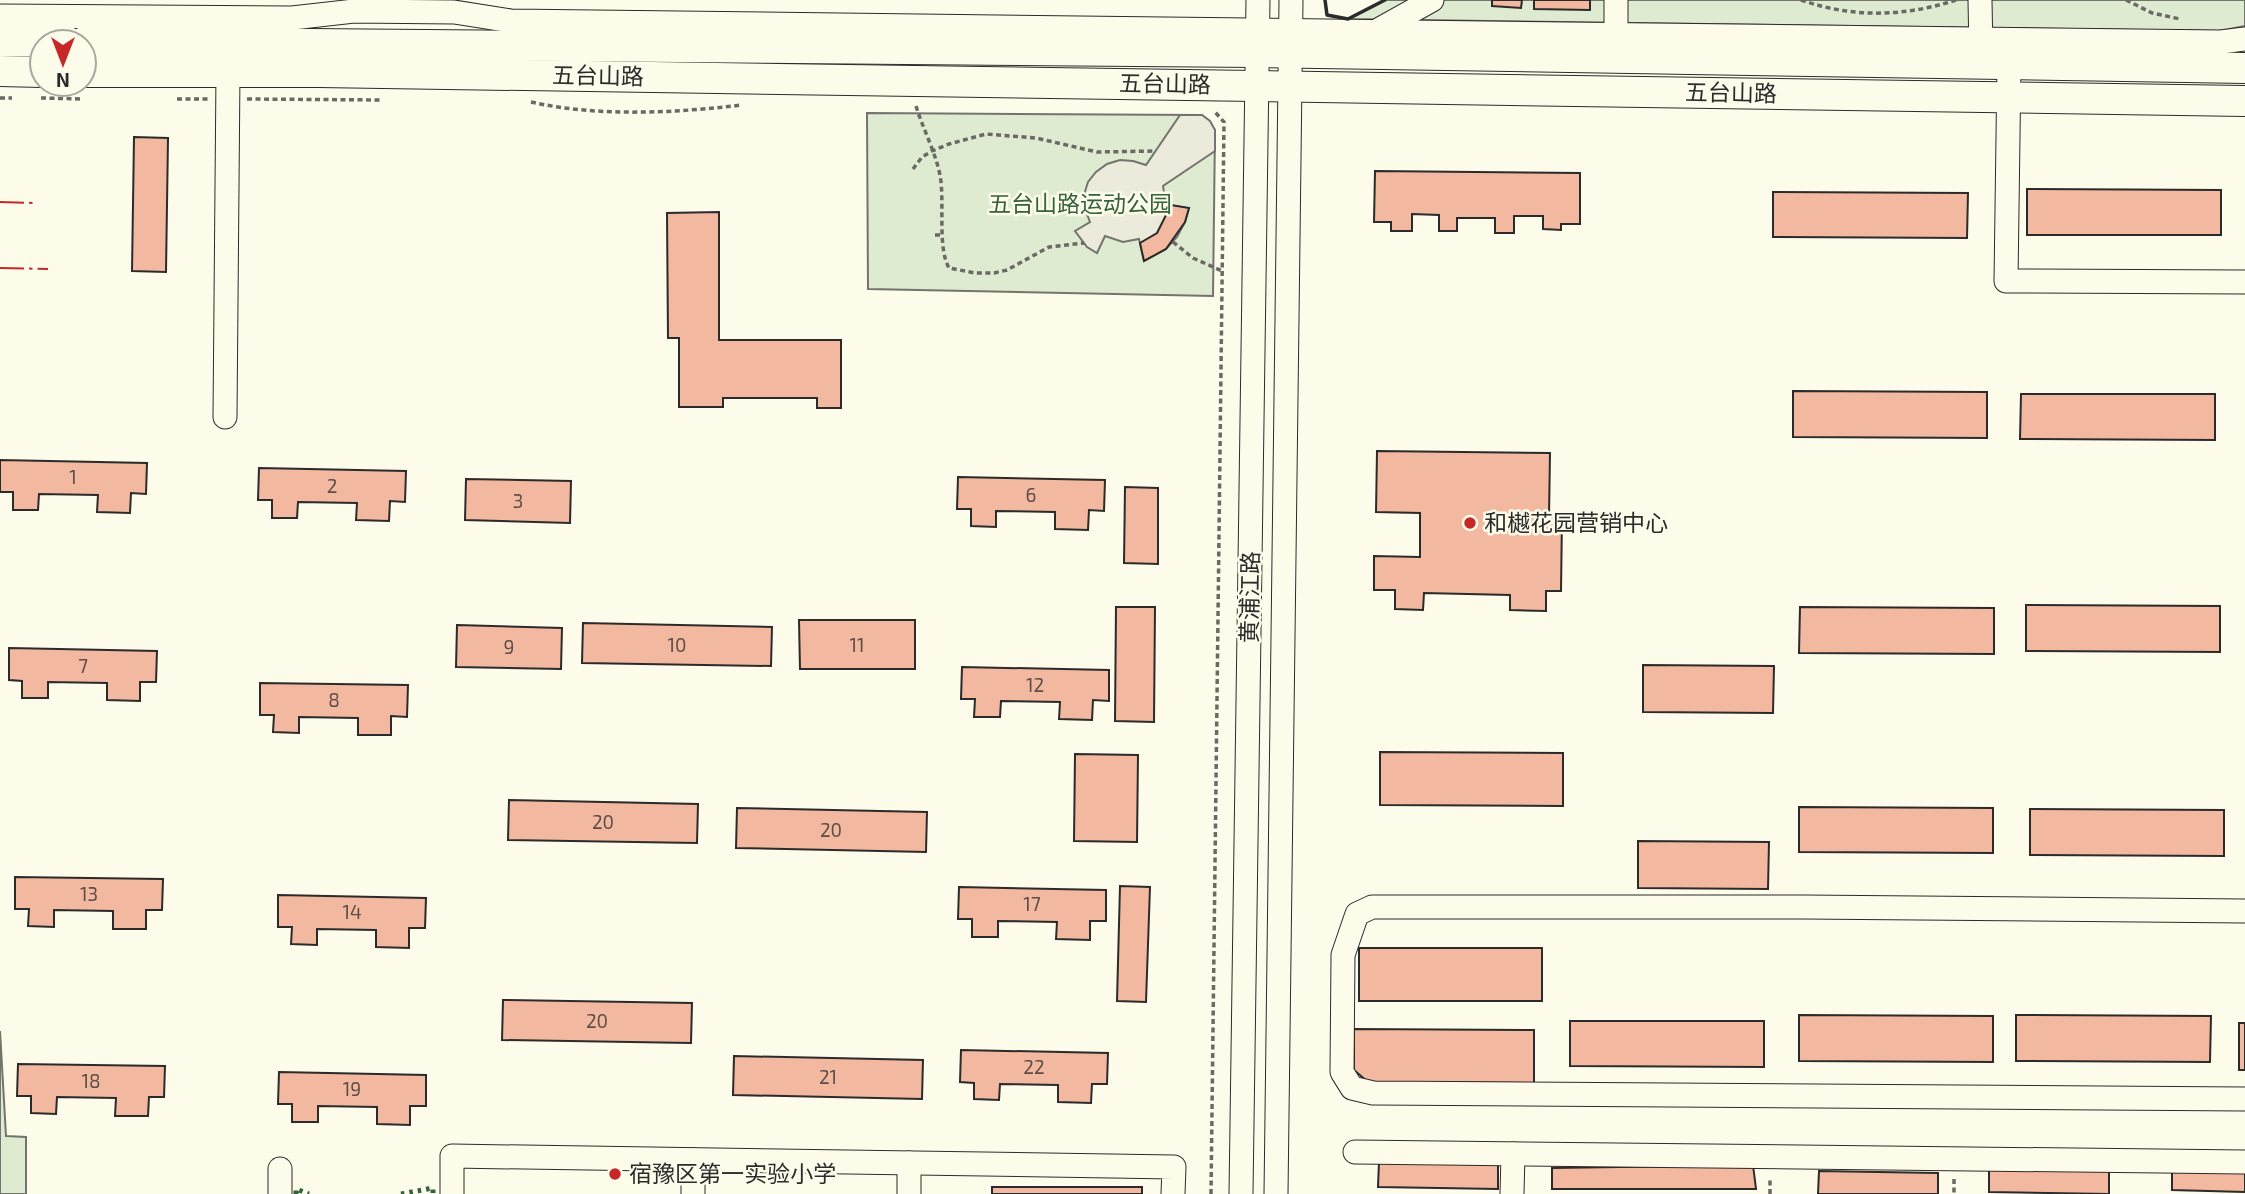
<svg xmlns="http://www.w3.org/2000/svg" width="2245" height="1194" viewBox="0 0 2245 1194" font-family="'Exo 2','Noto Sans SC',sans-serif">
	<rect width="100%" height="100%" fill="#fdfbea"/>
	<g fill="#deebd1" stroke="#74746e" stroke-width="2">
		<polygon points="1385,0 2245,0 2245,26 2219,31 1348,19"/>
		<polygon points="867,113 1202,115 1215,130 1213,296 868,289"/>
		<polygon points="0,1031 6,1136 26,1137 26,1194 0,1194"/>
	</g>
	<polygon fill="#eceadb" stroke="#74746e" stroke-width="2" points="1180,115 1202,115 1210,121 1215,130 1215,151 1163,186 1166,205 1189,208 1185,222 1177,237 1166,249 1144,261 1139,239 1123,242 1105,236 1097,253 1087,247 1075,231 1090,222 1085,209 1084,195 1088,182 1096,172 1107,164 1120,160 1133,161 1146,165"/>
	<g fill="#f2b8a0" stroke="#2b2b2b" stroke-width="2">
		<polygon points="1492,0 1522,0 1521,8 1492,6"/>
		<polygon points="1534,0 1590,0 1590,10 1534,9"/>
		<polygon points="134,137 168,138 166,272 132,271"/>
		<polygon points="1375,171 1580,173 1580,224 1561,224 1561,230 1543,229 1543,216 1514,216 1514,233 1495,233 1495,218 1457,218 1457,231 1439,231 1439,215 1412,214 1412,231 1391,231 1391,222 1374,222"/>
		<polygon points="2027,189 2221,190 2221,235 2027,235"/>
		<polygon points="1773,192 1968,193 1967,238 1773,237"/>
		<polygon points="1171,205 1189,208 1185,222 1166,249 1144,261 1140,243 1157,233"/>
		<polygon points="719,212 719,340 841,340 841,408 817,408 817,398 723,398 723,407 679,407 679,338 668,338 667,213"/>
		<polygon points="1793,391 1987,392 1987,438 1793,437"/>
		<polygon points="2021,394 2215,394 2215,440 2020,439"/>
		<polygon points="1377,451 1550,453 1549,517 1562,517 1561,591 1546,591 1546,611 1510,610 1510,595 1424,593 1423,610 1395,609 1395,590 1374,590 1374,556 1420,557 1420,513 1376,512"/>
		<polygon points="0,460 147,463 146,494 131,493 130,513 97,512 98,495 39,494 38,510 13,510 13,492 0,492"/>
		<polygon points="259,468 406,471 405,502 390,501 389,521 356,520 357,503 298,502 297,518 272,518 272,500 258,500"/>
		<polygon points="958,477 1105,480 1104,511 1089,510 1088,530 1055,529 1055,512 996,511 996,527 971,526 971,509 957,509"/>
		<polygon points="466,479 571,481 570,523 465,520"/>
		<polygon points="1125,487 1158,488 1158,564 1124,563"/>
		<polygon points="2026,605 2220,606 2220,652 2026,651"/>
		<polygon points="1116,607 1155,607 1154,722 1115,721"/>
		<polygon points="1800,607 1994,608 1994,654 1799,653"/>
		<polygon points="799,620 915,620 915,669 800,669"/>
		<polygon points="583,623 772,627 771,666 582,663"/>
		<polygon points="457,625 562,628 561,669 456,667"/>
		<polygon points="9,648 157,651 156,682 140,682 140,701 107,700 107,683 48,682 48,698 22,698 22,681 9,680"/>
		<polygon points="1643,665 1774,666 1773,713 1643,712"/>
		<polygon points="962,667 1109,670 1109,701 1093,700 1092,720 1059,719 1060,702 1001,701 1000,717 974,717 975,699 961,699"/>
		<polygon points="260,683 408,685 407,717 391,716 391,735 358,735 358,718 299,717 299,733 273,732 274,715 260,715"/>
		<polygon points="1380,752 1563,753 1563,806 1380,805"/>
		<polygon points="1075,754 1138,755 1137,842 1074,841"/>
		<polygon points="509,800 698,804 697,843 508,840"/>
		<polygon points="1799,807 1993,808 1993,853 1799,852"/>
		<polygon points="737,808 927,812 926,852 736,848"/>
		<polygon points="2030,809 2224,810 2224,856 2030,855"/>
		<polygon points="1638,841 1769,842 1768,889 1638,888"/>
		<polygon points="15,877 163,879 162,910 146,910 146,929 113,929 113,911 54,910 54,927 28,926 29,909 15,909"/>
		<polygon points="1120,886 1150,887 1146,1002 1117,1001"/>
		<polygon points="959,887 1106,890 1106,921 1090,921 1090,940 1056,939 1057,922 998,921 998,937 972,937 972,919 958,919"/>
		<polygon points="278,895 426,898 425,928 409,928 409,948 376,947 376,930 317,929 317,945 291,944 292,927 278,927"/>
		<rect x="1359" y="948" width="183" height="53"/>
		<polygon points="503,1000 692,1003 691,1043 502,1040"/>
		<polygon points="1799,1015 1993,1016 1993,1062 1799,1061"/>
		<polygon points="2016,1015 2211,1016 2210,1062 2016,1061"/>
		<polygon points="1570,1021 1764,1021 1764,1067 1570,1066"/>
		<rect x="2239" y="1023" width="6" height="47"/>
		<polygon points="1354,1029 1534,1030 1534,1083 1368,1082 1354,1070"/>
		<polygon points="961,1050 1108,1053 1107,1084 1092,1084 1091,1103 1058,1102 1058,1085 1000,1084 999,1100 974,1099 974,1083 960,1082"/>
		<polygon points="734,1056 923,1060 922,1099 733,1095"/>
		<polygon points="18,1064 165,1066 164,1097 149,1097 148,1116 115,1116 116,1098 57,1097 56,1114 31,1113 31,1096 17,1096"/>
		<polygon points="279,1072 426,1075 426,1106 410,1106 410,1125 377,1124 377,1107 318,1106 318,1122 292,1122 292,1104 278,1104"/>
		<polygon points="1379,1162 1498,1164 1498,1189 1378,1187"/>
		<polygon points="1753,1165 1756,1189 1552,1189 1552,1168"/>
		<polygon points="2172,1165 2245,1166 2245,1192 2172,1190"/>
		<polygon points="1989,1167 2109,1168 2109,1194 1989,1192"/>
		<polygon points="1819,1171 1938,1173 1938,1194 1818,1194"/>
		<rect x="992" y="1187" width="150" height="7"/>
	</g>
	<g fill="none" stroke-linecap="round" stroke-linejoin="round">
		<defs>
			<g id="minor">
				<polyline points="1980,0 1981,53"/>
				<polyline points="0,16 292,18 354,11 454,12 511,21 2221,42 2245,39"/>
				<polyline points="1380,29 1432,0"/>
				<polyline points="1616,48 1616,0"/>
				<polyline points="2009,64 2006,281 2245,282"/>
				<polyline points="225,417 228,72"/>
				<polyline points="2245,911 1804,907 1372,907 1357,914 1343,955 1342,1072 1352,1088 1373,1093 2245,1099"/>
				<polyline points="1355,1152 2245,1162"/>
				<polyline points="693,1160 693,1194"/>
				<polyline points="280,1194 280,1169"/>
				<polyline points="452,1194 452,1156 1174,1167 1173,1194"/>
				<polyline points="909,1194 909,1163"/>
				<polyline points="1241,1194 1258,0"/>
				<polyline points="1276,1194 1291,0"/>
				<polyline points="1512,1194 1513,1154"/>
			</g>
			<g id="major">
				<polyline points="0,41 68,42"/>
				<polyline points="84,42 1257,52 2245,68"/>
				<polyline points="0,71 42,72"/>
				<polyline points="84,72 319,72 2245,101"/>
			</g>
		</defs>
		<use href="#minor" stroke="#2b2b2b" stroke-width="25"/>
		<use href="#major" stroke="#2b2b2b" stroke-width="32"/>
		<g stroke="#6a6964" stroke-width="3.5" stroke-dasharray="5 3.5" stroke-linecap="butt">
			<path d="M1801 0C1853 18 1904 17 1956 0"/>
			<polyline points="2126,0 2152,13 2180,19"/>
			<polyline points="0,98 12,98"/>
			<polyline points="41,98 82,99"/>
			<polyline points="177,99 208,99"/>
			<polyline points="247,99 383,100"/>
			<path d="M531 102C598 117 674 113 742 105"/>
			<path d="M916 106C923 129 935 151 940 175 945 201 937 247 949 268L975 273H994L1007 270 1049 247 1084 243"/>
			<polyline points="913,169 922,157 932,151 949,144 986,134 1036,138 1097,152 1156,151"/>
			<polyline points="935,235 943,235"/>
			<polyline points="1173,242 1193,258 1222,271"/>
			<polyline points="1954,1179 1954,1194"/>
			<polyline points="1211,1194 1224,122 1215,112"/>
			<polyline points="1770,1194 1770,1177"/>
		</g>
		<use href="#minor" stroke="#fdfbea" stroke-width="23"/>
		<use href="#major" stroke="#fdfbea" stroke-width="30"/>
		<g stroke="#34623c" stroke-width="5" stroke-dasharray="3.5 5" stroke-linecap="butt">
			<polyline points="296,1194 296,1189 309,1194"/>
			<polyline points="401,1194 433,1188 433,1194"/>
		</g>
		<polyline stroke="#2b2b2b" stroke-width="3.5" points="1325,0 1327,15 1348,19 1385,0"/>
		<g stroke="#c62828" stroke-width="2" stroke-dasharray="24 5 3.5 5" stroke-linecap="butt">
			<polyline points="0,202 34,203"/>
			<polyline points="0,268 48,269"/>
		</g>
	</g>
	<g fill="#c62828" stroke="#fdfbea" stroke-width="2.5">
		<circle cx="1470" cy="523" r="7"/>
		<circle cx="615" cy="1174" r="7"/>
	</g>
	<g text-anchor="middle" stroke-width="5" stroke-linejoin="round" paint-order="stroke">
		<g font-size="19" fill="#5d4e48">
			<text x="73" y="484">1</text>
			<text x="332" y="493">2</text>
			<text x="1031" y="502">6</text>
			<text x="518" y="508">3</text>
			<text x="677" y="652">10</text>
			<text x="857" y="652">11</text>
			<text x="509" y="654">9</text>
			<text x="83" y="673">7</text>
			<text x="1035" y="692">12</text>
			<text x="334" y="707">8</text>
			<text x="603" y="829">20</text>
			<text x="831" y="837">20</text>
			<text x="89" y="901">13</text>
			<text x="1032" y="911">17</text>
			<text x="352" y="919">14</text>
			<text x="597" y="1028">20</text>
			<text x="1034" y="1074">22</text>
			<text x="828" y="1084">21</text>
			<text x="91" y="1088">18</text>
			<text x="352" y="1096">19</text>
		</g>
		<g font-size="23" fill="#2b2b2b" stroke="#fdfbea">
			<text transform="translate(598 76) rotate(1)" y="8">五台山路</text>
			<text transform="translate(1165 84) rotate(1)" y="8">五台山路</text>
			<text transform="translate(1731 93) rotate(1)" y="8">五台山路</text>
			<text transform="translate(1250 597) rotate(-89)" y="8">黄浦江路</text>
		</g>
		<g font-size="23" fill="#34623c" stroke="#fdfbea">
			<text x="1080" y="212">五台山路运动公园</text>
		</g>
		<g font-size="23" fill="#2b2b2b" stroke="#fdfbea" text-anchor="start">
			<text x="1484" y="531">和樾花园营销中心</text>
			<text x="629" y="1182">宿豫区第一实验小学</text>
		</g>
	</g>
	<g transform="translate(63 63) rotate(180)"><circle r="33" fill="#fdfbea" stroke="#a9a89e" stroke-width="2"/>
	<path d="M0-5L12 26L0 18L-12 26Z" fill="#c62828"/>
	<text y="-10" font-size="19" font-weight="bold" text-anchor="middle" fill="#2b2b2b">N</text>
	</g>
</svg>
